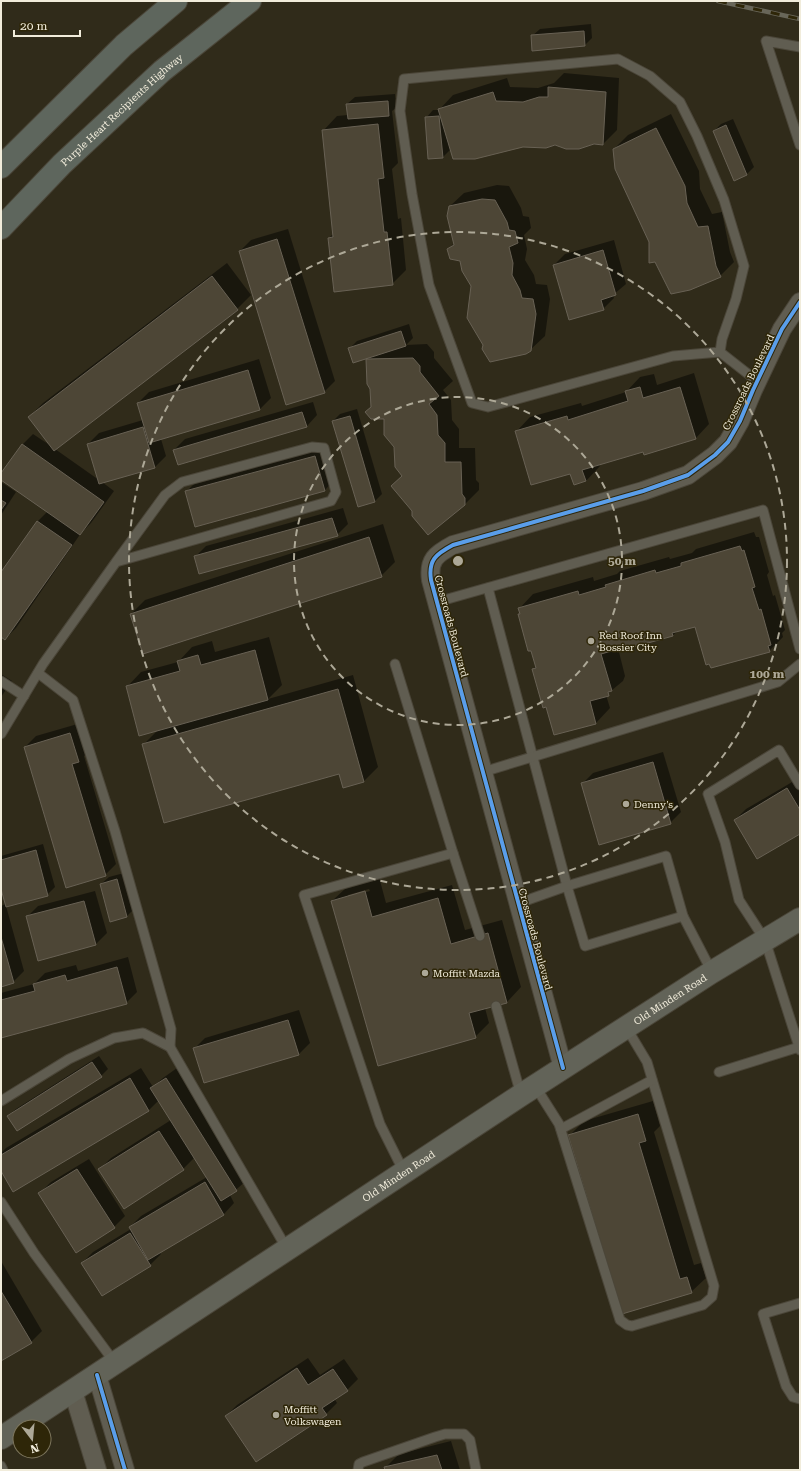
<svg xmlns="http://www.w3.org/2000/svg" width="801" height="1471" viewBox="0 0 801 1471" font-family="'Roboto Serif',serif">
	<rect width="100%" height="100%" fill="#302b1a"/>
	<g fill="#0007" fill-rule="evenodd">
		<polygon points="591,24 592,38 585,45 532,36 540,29"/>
		<polygon points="564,73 619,78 617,130 603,144 451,149 443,157 426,118 433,110 439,110 453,95 507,78 510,87 538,88 554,83"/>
		<polygon points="395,94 396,108 392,111 398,163 392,169 398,219 401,218 406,270 392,284 329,238 334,233 323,131 337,116 348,115 347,104 355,97"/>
		<polygon points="671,114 699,171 700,189 712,214 722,212 730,252 734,262 720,276 650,242 614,149 628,135"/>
		<polygon points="733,119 754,167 747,174 735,179 714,131 721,124"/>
		<polygon points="497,185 509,186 521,208 523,216 529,217 531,228 524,235 527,249 525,260 534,275 536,284 547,285 550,299 545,336 530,350 484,345 472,286 461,260 449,249 454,243 449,207 464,193"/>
		<polygon points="288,229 335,381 324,392 240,251 251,240"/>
		<polygon points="614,240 626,284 613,295 614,298 603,309 554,265 565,254"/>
		<polygon points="227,263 251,295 237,309 55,449 99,480 88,444 99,433 143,420 138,403 149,392 259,359 271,398 260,409 161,439 166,456 155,467 102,482 114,491 91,523 81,533 16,628 5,639 1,636 1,574 38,521 48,511 1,478 1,475 22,445 33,434 51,446 29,417 43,403"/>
		<polygon points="409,324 413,338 406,345 427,344 434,352 434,358 453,381 443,390 451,400 452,420 459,429 459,448 475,448 476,480 479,483 479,490 465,504 403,476 384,418 372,406 367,359 370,357 350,348 357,341"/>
		<polygon points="694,373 709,424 695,439 644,450 599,464 600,466 586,481 571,473 516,432 530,417 581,403 582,406 626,392 640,377 654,374 657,385"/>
		<polygon points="313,402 317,415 307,426 174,450 185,439"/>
		<polygon points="357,409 382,494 375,501 359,506 333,421 340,414"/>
		<polygon points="326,445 335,479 325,490 186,492 197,481"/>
		<polygon points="1,482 16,492 1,515"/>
		<polygon points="343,508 348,524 337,535 195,557 206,546"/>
		<polygon points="383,524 395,562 381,576 131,614 145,600"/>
		<polygon points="754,532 756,537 759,537 769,572 767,575 773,596 775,595 785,630 782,633 783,637 769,651 696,625 678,631 673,635 623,649 623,647 618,648 625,676 623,681 606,695 610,708 596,723 555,734 533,669 536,666 519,614 520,613 519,609 533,594 593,577 594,581 617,574 620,571 669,557 670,559 692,553 696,549"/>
		<polygon points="269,637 282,685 268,699 353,675 378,767 364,781 344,787 340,772 143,745 158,730 127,687 141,672 178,662 192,647 212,641 215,652"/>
		<polygon points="1,674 12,681 1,697"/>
		<polygon points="81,723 89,750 84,756 116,864 105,875 25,747 36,736"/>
		<polygon points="663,752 681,812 670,823 582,784 593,773"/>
		<polygon points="799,778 800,781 800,833 735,820 746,809"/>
		<polygon points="43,844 55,887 47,895 6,906 24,971 13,982 1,986 1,906 6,904 1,885 1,856"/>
		<polygon points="124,873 134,909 127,916 101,884 109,877"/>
		<path d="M379 877 386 903 452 885 465 930 502 920 521 987 507 1002 485 1008 489 1023 475 1037 332 901 347 887ZM369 889 370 891 348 897V895Z"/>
		<polygon points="95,891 107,933 96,944 27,917 38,906"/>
		<polygon points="128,957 137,992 126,1003 1,1037 1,993 34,984 45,973 76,965 78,971"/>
		<polygon points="299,1010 310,1043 299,1054 204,1082 194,1049 205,1038"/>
		<polygon points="99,1056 108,1069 101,1076 8,1116 16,1109"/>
		<polygon points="141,1068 153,1087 163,1078 177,1068 247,1180 230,1195 234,1203 224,1214 159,1252 161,1254 150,1265 82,1263 93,1252 131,1229 130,1227 141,1216 207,1177 195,1157 183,1169 100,1169 111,1158 171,1120 159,1100 149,1110 14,1190 1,1169 1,1153 6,1148"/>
		<polygon points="653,1101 660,1126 654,1132 694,1265 701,1263 706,1278 691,1292 623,1313 570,1135 584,1121"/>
		<polygon points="89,1159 125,1216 114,1227 40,1193 51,1182"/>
		<polygon points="1,1261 42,1331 31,1342 1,1360"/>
		<polygon points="308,1358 320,1375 344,1359 358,1379 347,1390 334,1398 337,1403 326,1414 256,1461 226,1416 237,1405"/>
		<polygon points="451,1441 460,1470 386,1470 385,1468 399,1454"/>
	</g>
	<g fill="#4d4636" stroke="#686154">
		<polygon points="584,31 585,46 532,51 531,35"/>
		<polygon points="548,87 606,92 603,145 594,144 579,149 566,149 555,145 546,148 523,147 475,159 453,159 438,109 493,92 496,101 523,102 539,97 548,97"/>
		<polygon points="388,101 389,116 348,119 346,104"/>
		<polygon points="439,116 443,158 428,159 425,117"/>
		<polygon points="378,124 384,178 378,179 384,232 387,232 393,285 334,292 328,238 333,237 322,130"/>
		<polygon points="726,125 747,175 734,181 713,131"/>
		<polygon points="656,128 685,186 687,203 698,227 708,226 716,266 721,277 690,290 671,294 655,262 649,263 649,242 615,169 613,149"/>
		<polygon points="482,199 495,200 507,222 509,230 515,231 518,243 509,247 513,263 512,275 520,290 522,298 533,299 536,314 531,351 526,354 490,362 482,349 483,345 467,318 471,286 462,271 460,261 450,259 447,249 454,245 447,216 449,206"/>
		<polygon points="277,239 325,393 286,405 239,251"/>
		<polygon points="603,250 616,295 601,300 604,310 569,320 553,265"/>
		<polygon points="212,276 238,310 54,451 28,417"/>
		<polygon points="401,331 406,346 353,363 348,348"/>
		<polygon points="413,358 420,366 420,372 439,396 429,404 437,415 438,435 445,443 445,462 461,462 462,494 465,498 465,505 428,535 412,516 412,511 391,486 402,476 395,467 394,447 384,435 384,419 371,419 365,412 371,407 370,389 367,384 366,359"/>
		<polygon points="248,370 260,410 149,443 137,403"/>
		<polygon points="640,387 643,398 680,387 696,439 644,455 643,452 582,470 586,481 574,485 570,474 531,485 515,431 567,416 568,420 628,401 625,391"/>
		<polygon points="302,412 307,427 178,465 173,450"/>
		<polygon points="350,416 375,502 358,507 332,421"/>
		<polygon points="143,427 155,468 99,484 87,444"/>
		<polygon points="22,444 104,502 80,535 1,480 1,473"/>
		<polygon points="315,456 325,491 195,527 185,491"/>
		<polygon points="1,500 6,503 1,510"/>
		<polygon points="332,518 338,536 199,574 194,556"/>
		<polygon points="37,521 72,545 5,640 1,637 1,572"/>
		<polygon points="369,537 382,577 143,654 130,614"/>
		<polygon points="740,546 742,551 744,550 755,587 752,588 759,610 761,609 771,645 768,646 770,652 711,668 709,664 706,665 695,627 672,633 673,636 623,650 622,648 601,654 612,691 608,692 609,696 590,701 596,724 554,735 546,707 543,708 532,669 536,668 531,651 528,651 518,614 520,614 518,608 578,591 579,595 606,587 605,585 655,570 656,573 681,566 681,563"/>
		<polygon points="255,650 268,700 139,736 126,686 180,671 177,661 198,655 201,665"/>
		<polygon points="338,689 364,782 343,788 339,774 164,823 142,744"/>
		<polygon points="70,733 79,762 72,764 106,876 66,888 24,747"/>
		<polygon points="653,762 671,824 599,845 581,783"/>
		<polygon points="787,788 800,810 800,834 757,859 734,820"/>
		<polygon points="36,850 48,896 6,907 1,889 1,860"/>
		<polygon points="117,879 127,917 110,922 100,884"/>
		<polygon points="365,891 372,917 438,898 451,944 488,933 507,1003 469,1013 476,1038 378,1066 331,901"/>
		<polygon points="84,901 96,945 38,961 26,916"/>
		<polygon points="1,937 14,983 1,987"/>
		<polygon points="117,967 127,1004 1,1038 1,1000 35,991 33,984 65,975 67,981"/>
		<polygon points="288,1020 299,1055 204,1083 193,1048"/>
		<polygon points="92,1062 102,1077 17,1131 7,1116"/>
		<polygon points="130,1078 149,1111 13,1192 1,1171 1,1155"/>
		<polygon points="166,1078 237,1191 221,1201 150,1088"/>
		<polygon points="638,1114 646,1141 639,1143 680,1279 687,1277 692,1293 622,1314 568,1135"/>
		<polygon points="159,1131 184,1170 124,1209 98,1169"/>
		<polygon points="77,1169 115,1228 76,1253 38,1193"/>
		<polygon points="205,1182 224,1215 148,1260 129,1227"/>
		<polygon points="130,1233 151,1266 102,1296 81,1263"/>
		<polygon points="1,1291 32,1343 1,1361"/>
		<polygon points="297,1368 308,1385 333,1369 348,1391 322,1408 327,1415 256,1462 225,1416"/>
		<polygon points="437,1455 442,1470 385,1470 384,1467"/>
	</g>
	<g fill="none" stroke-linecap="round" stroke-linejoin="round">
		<defs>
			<g id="lane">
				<polyline points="800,47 766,41 800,145"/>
				<polyline points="720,352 673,356 488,407 472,403 429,285 412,194 400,111 404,79 618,59 650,76 680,102 697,136 724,200 744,266 736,299 722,339 720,352 757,381"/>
				<polyline points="488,588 567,886 585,946 683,916 712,972"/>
				<polyline points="437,602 763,510 800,649"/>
				<polyline points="395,664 453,853 304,895 380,1124 404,1172"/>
				<polyline points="1,681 24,696"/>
				<polyline points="1,734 43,664 116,562 331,501 336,492 324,448 312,447 182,482 165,495 116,562"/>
				<polyline points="483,772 778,682 800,664"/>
				<polyline points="800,785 779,750 708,794 725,842 739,900 765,940 800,1050"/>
				<polyline points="453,853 480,936"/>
				<polyline points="519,903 567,886 666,856 683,916"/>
				<polyline points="496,1006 521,1095"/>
				<polyline points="170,1047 287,1249"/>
				<polyline points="719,1072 799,1047"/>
				<polyline points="535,1086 559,1124 620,1320 627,1325 632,1326 703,1305 712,1297 714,1286 647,1062 626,1027"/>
				<polyline points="1,1101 69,1059 114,1038 143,1033 170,1047 171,1029 115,831 73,700 38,673"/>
				<polyline points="561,1129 652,1080"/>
				<polyline points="1,1202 34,1253 115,1363"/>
				<polyline points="800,1303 763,1314 786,1386 793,1397 800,1399"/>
				<polyline points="1,1466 3,1470"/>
				<polyline points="358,1470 359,1464 363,1462 435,1437 445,1434 464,1434 470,1440 476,1470"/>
			</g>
			<g id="street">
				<path d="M563 1068 431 580C428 560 436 554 453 545L643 491 688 475 715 455 728 442 740 421 753 390 782 329 800 302"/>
				<polyline points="97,1375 125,1470"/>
				<polyline points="73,1391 97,1470"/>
			</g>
			<g id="secondary">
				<path id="s1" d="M1 1438 521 1095 712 972 800 919"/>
			</g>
			<g id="highway">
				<polyline points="1,167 124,45 176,1"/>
				<path id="s2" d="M1 228 62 164 162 71 250 1"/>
			</g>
		</defs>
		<use href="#lane" stroke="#4b4639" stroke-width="11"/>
		<use href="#street" stroke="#4b4639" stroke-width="20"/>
		<use href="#secondary" stroke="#4b4639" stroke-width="24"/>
		<use href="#highway" stroke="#4b4639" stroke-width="24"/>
		<use href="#lane" stroke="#605d51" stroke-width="9"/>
		<use href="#street" stroke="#605d51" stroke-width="18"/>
		<use href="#secondary" stroke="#626358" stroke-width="22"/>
		<use href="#highway" stroke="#5e665d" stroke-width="22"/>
		<defs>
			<polyline id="rail" points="718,1 800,19"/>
		</defs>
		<use href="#rail" stroke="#686659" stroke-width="4.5"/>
		<use href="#rail" stroke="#2e2608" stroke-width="3" stroke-dasharray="9" stroke-linecap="butt"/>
		<defs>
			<g id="cycleway">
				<path d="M563 1068 431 580C428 560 436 554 453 545L643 491 688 475 715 455 728 442 740 421 753 390 782 329 800 302"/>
				<polyline points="97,1375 125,1470"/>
			</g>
		</defs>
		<use href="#cycleway" stroke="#2e2608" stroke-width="6"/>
		<use href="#cycleway" stroke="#5a9eea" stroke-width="4"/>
	</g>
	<g fill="none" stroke="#ada897" stroke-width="2" stroke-dasharray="7 5">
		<circle cx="458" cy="561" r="164"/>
		<circle cx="458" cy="561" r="329"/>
	</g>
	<g fill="#ada897" stroke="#2e2608" stroke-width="1.5">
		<circle cx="591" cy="641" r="4"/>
		<circle cx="626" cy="804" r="4"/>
		<circle cx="425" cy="973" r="4"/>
		<circle cx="276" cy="1415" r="4"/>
	</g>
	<g text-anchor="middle" stroke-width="3" stroke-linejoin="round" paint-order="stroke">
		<g font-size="10" fill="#f1ecdb" stroke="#2e2608">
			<text dy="4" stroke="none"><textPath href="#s2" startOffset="169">Purple Heart Recipients Highway</textPath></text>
			<text transform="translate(748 382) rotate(-64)" y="4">Crossroads Boulevard</text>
			<text transform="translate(452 626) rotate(75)" y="4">Crossroads Boulevard</text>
			<text transform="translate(536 939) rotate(75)" y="4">Crossroads Boulevard</text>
			<text dy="4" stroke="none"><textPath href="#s1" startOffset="800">Old Minden Road</textPath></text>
			<text dy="4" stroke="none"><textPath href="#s1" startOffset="476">Old Minden Road</textPath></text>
		</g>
		<g font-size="10" fill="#f1ecdb" stroke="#2e2608" text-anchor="start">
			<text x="599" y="639">Red Roof Inn<tspan x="599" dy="12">Bossier City</tspan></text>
			<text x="634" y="808">Denny's</text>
			<text x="433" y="977">Moffitt Mazda</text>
			<text x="284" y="1413">Moffitt<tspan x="284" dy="12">Volkswagen</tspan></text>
		</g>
	</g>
	<circle cx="458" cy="561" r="6" fill="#ada897" stroke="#2e2608" stroke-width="2"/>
	<g font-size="12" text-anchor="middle" font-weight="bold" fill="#ada897" stroke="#2e2608" stroke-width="3" stroke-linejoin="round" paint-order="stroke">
		<text x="622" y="565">50 m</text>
		<text x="767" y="678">100 m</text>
	</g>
	<rect width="801" height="1471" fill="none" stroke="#f1ecdb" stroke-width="4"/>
	<g transform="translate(32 1439) rotate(164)"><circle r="19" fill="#2e2608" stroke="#7c755c"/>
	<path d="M0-3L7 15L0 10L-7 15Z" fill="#ada897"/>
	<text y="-6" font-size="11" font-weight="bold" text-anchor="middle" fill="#f1ecdb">N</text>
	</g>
	<path d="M14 30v6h66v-6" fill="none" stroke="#f1ecdb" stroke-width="2"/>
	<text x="20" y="30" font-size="12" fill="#f1ecdb" stroke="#2e2608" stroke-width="3" paint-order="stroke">20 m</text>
</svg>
